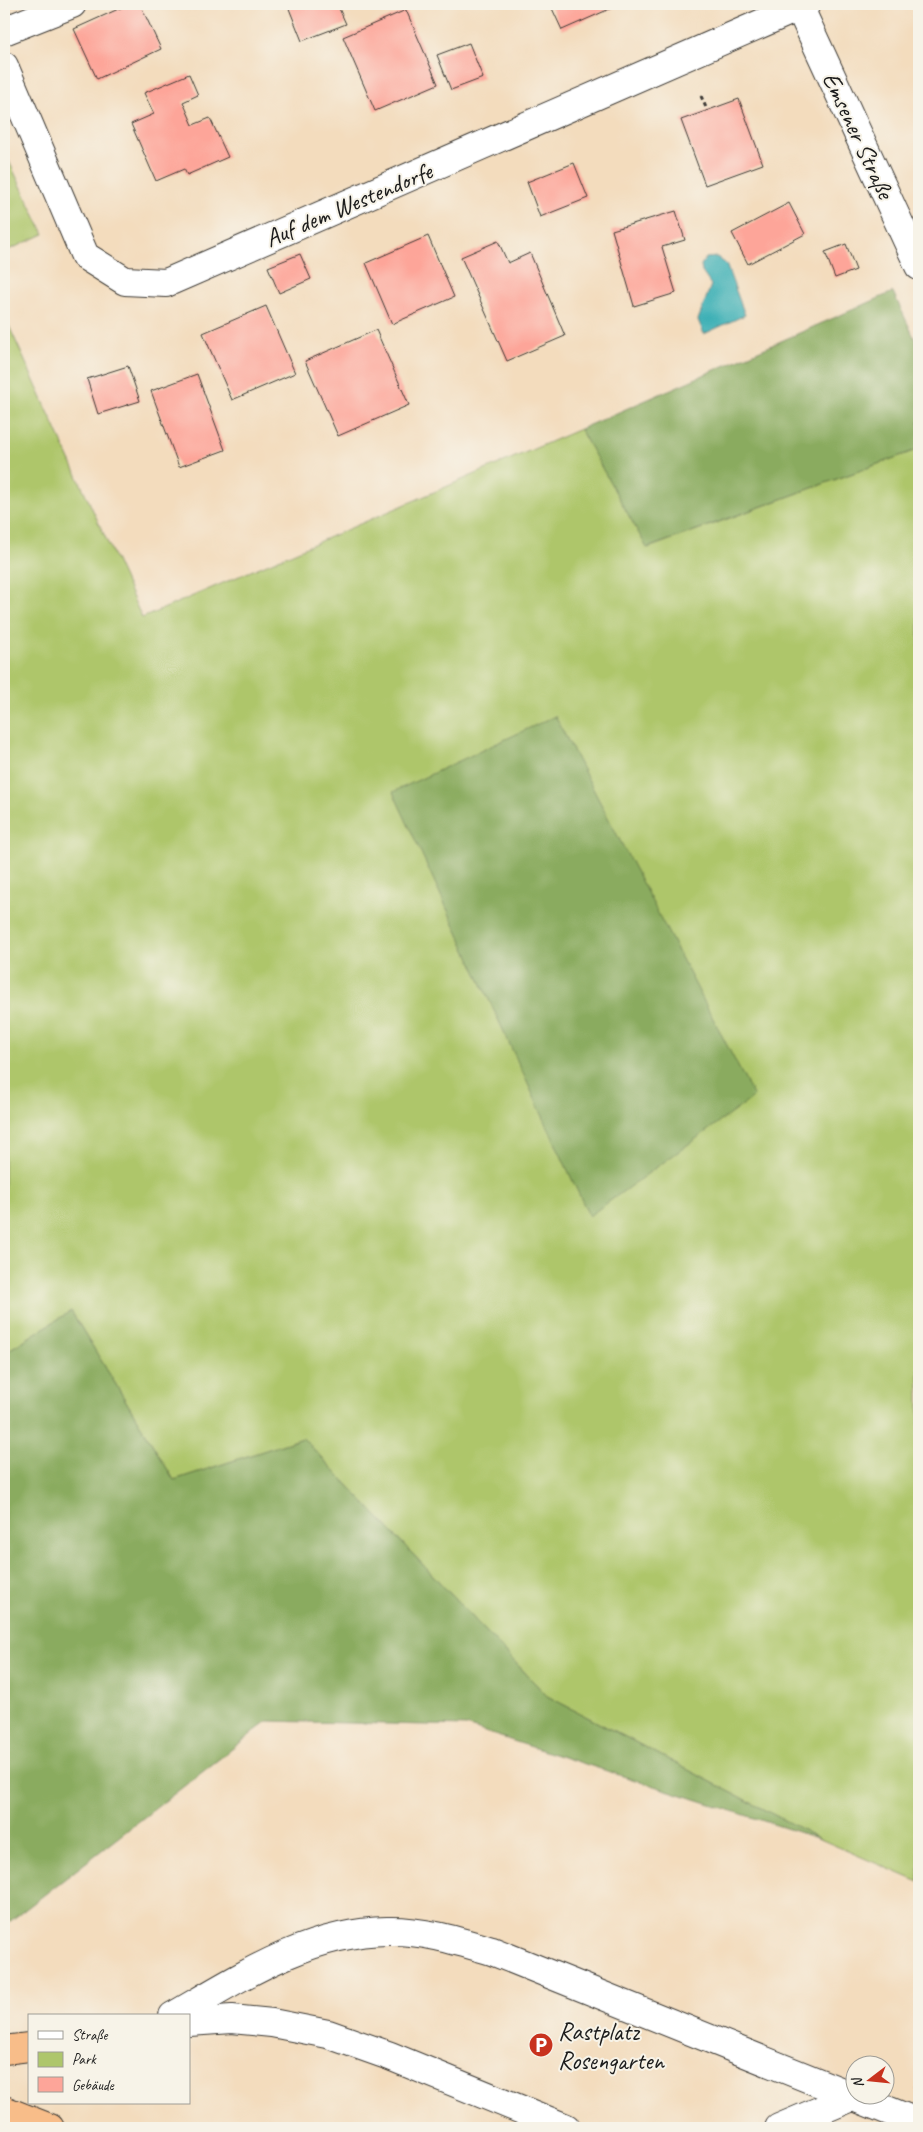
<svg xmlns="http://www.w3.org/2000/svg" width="923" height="2132" viewBox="0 0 923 2132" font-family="Caveat,sans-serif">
	<rect width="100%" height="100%" fill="#f7f3e8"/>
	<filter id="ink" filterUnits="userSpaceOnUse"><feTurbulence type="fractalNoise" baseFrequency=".02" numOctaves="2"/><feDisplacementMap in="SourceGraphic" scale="10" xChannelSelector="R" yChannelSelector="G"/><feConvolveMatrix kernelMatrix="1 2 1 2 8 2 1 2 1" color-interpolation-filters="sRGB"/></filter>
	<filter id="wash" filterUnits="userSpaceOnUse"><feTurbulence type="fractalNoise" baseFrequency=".0096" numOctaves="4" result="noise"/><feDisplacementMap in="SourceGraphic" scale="20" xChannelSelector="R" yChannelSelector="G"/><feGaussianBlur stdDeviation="1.12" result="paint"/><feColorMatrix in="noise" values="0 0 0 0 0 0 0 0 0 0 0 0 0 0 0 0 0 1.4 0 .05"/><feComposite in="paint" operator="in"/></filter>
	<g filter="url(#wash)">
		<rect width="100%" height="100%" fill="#f3dcbd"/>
		<g fill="#aec66b" stroke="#657144">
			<polygon points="4,151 44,234 4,252"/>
			<polygon points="4,315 142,618 580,429 648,548 919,449 919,1882 820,1839 547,1696 303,1438 174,1480 71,1311 4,1353"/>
		</g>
		<g fill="#8aab5f" stroke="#53643e">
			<polygon points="893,292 919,348 919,449 647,548 580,429"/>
			<polygon points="555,716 754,1097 589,1216 393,792"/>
			<polygon points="71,1311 174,1480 303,1438 547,1696 820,1839 466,1726 268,1721 4,1926 4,1353"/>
		</g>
		<polygon fill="#3eb0b6" stroke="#2d6669" points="717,257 726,264 745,315 704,334 698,320 711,285 702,272 701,265 706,258"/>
		<g id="blocks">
			<g fill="#fda599">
				<polygon points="124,4 140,4 161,49 97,79 74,29 125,6"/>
				<polygon points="294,4 337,4 346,24 302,41 288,6"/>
				<polygon points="550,4 621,4 562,30"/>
				<polygon points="406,10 438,84 375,111 343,37"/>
				<polygon points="469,43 483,78 451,90 437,55"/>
				<polygon points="189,74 198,95 183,102 193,125 210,118 228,157 187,175 184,169 156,181 131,124 154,114 144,93"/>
				<polygon points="739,99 763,164 705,185 681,120"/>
				<polygon points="574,163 588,198 540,217 527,182"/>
				<polygon points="789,203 805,234 748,264 732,233"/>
				<polygon points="676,211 685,240 662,247 676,293 634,306 612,230"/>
				<polygon points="428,236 454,297 392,324 366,263"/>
				<polygon points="498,241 508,263 530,253 565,336 507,361 461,257"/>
				<polygon points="846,244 856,270 835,278 825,252"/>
				<polygon points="300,254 311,279 279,293 268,267"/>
				<polygon points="266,306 295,373 232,400 203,333"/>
				<polygon points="376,330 409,405 338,436 305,361"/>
				<polygon points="128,366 140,401 98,414 87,379"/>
				<polygon points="197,374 225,450 179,467 151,391"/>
			</g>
		</g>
	</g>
	<g filter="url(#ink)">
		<use href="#blocks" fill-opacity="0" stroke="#3c3934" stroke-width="1"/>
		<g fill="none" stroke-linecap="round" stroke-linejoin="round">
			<defs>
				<g id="minor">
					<polyline points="798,4 919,266"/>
					<polyline points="4,31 72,4"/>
					<polyline points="4,66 85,256 125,281 166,283 806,4"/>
					<path d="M173 2016C239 1978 308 1932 387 1931 423 1930 458 1941 492 1951L919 2123"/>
					<polyline points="189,2022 232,2019 272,2023 328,2034 390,2056 566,2128"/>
					<polyline points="779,2128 852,2097"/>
				</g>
				<g id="highway">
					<polyline points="4,2050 29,2047"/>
					<polyline points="4,2110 50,2128"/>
				</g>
			</defs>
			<use href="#minor" stroke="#3c3934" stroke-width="30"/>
			<use href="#highway" stroke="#3c3934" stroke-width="30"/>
			<g stroke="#3c3934" stroke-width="3" stroke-dasharray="4 4" stroke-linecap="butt">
				<polyline points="701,96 707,110"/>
				<polyline points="914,2087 919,2076"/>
			</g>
			<use href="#minor" stroke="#fff" stroke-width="28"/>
			<use href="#highway" stroke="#f8bd89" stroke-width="28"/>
		</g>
	</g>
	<defs>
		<symbol id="parking-disc" viewBox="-11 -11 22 22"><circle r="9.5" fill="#c8321e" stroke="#f7f3e8"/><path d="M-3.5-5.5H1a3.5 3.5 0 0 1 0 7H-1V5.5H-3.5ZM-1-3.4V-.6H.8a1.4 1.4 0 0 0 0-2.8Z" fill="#fff"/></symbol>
	</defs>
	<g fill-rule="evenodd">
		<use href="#parking-disc" x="527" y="2031" width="28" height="28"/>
	</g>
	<g text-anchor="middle" stroke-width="4" stroke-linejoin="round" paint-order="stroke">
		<g font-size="25" fill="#1c1c1c" stroke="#f7f3e8">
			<text transform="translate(859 135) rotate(65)" y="9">Emsener Straße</text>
			<text transform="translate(348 204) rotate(-23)" y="9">Auf dem Westendorfe</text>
		</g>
		<g font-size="25" fill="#1c1c1c" stroke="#f7f3e8" text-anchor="start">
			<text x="558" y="2040">Rastplatz<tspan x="558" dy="29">Rosengarten</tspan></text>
		</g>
	</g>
	<rect width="923" height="2132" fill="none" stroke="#f7f3e8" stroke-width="20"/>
	<rect x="28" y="2014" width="162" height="90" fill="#f7f3e8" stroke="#9f9d96"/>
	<rect x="38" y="2031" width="25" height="8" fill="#ffffff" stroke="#9f9d96"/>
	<text x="72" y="2040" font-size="15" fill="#1c1c1c">Straße</text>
	<rect x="38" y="2052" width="25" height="15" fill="#aec66b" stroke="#9f9d96"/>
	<text x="72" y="2064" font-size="15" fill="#1c1c1c">Park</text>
	<rect x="38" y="2077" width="25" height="15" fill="#fda599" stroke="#9f9d96"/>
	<text x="72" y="2090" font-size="15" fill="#1c1c1c">Gebäude</text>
	<g transform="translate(870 2080) rotate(254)"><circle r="24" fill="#f7f3e8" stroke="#9f9d96"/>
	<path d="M0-4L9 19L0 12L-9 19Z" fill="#c8321e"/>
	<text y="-8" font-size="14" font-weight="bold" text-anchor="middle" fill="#1c1c1c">N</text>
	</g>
</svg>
